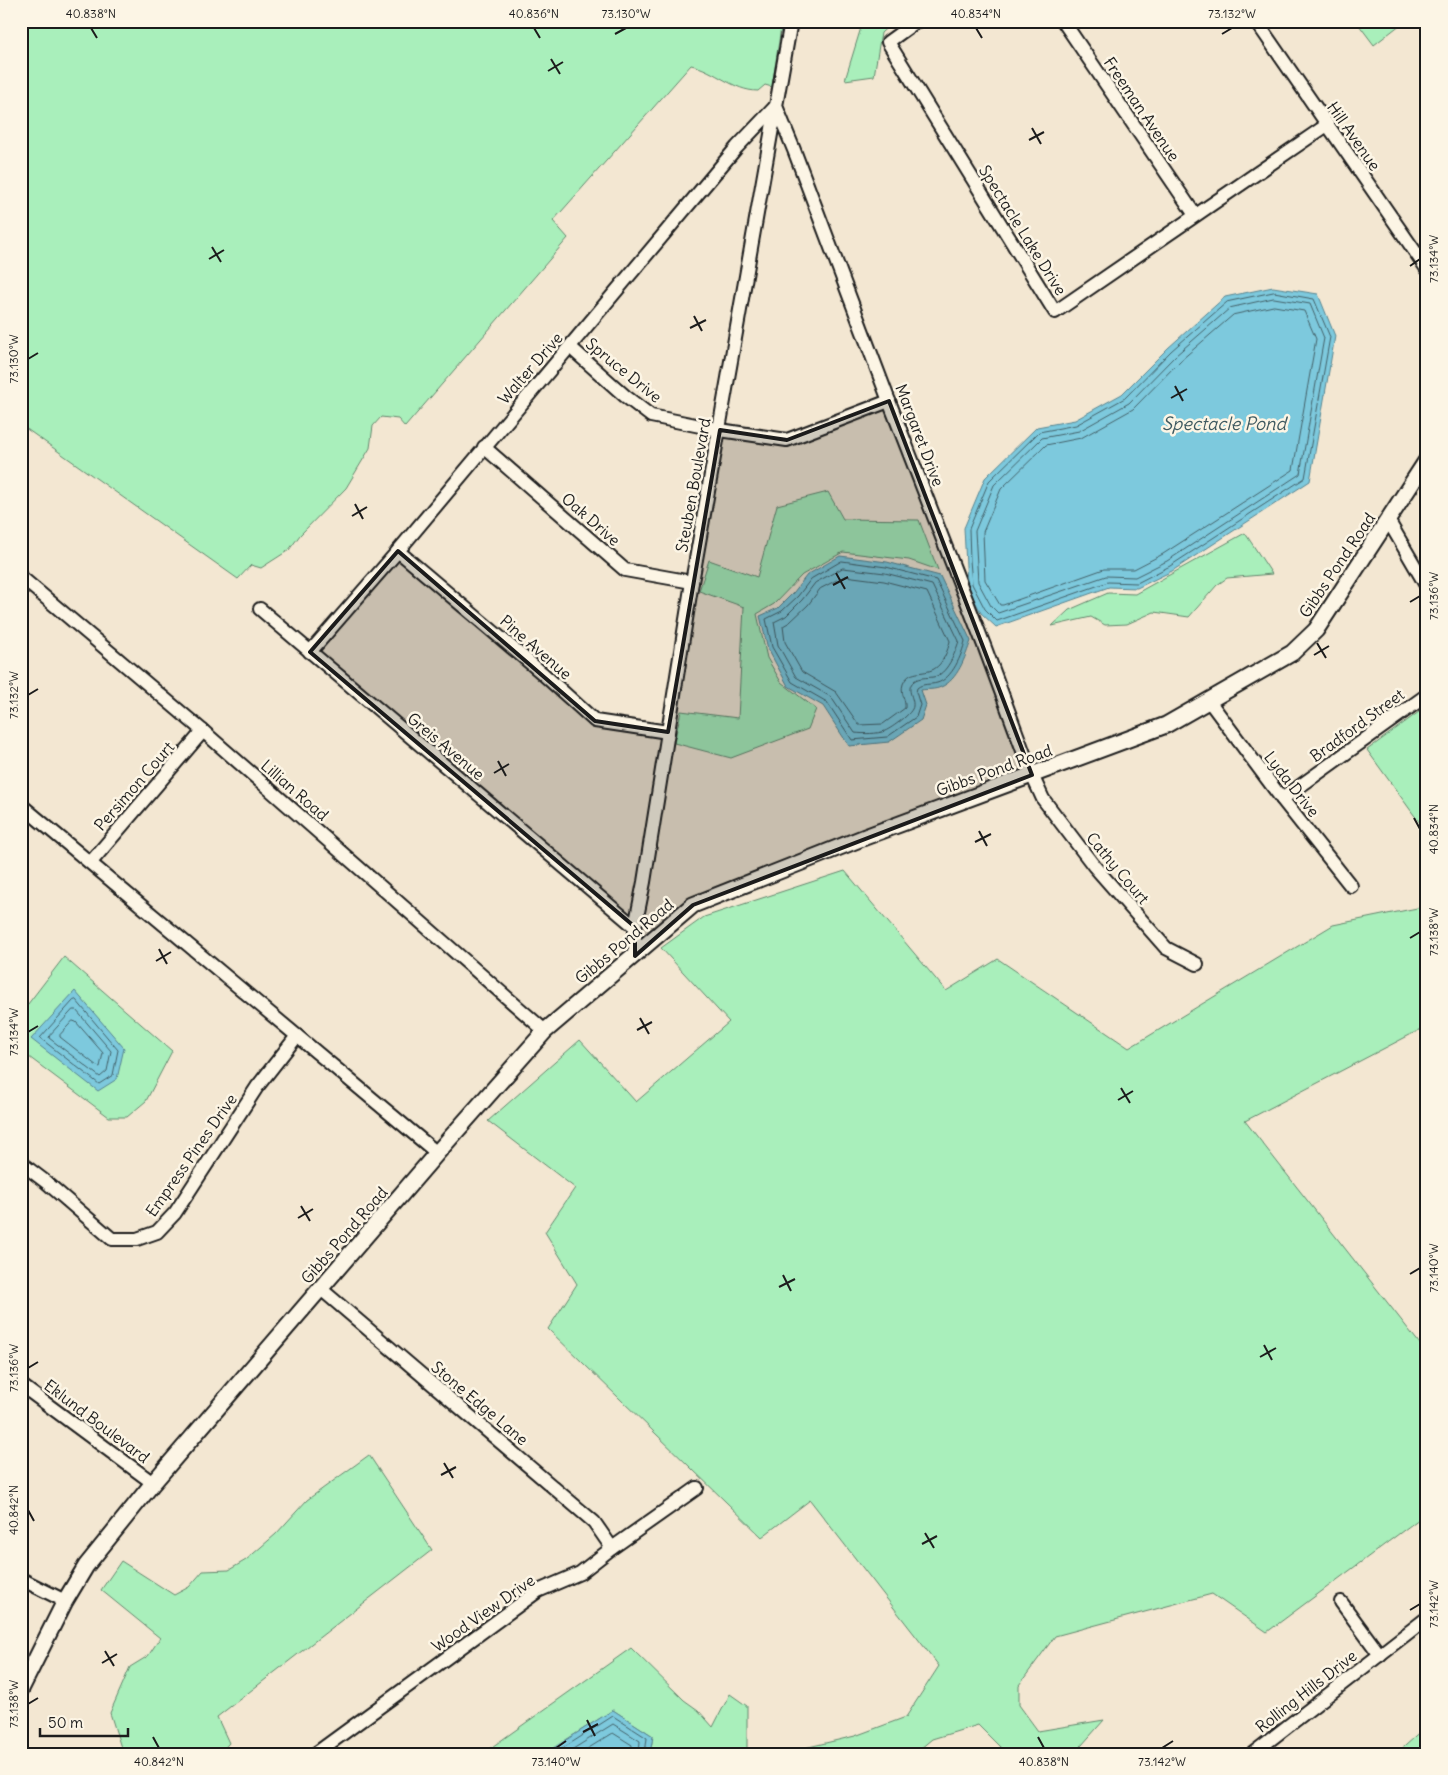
<svg xmlns="http://www.w3.org/2000/svg" width="1448" height="1775" viewBox="0 0 1448 1775" font-family="Delius,sans-serif">
	<rect width="100%" height="100%" fill="#f3e7d2"/>
	<filter id="ink" filterUnits="userSpaceOnUse"><feTurbulence type="fractalNoise" baseFrequency=".02" numOctaves="2"/><feDisplacementMap in="SourceGraphic" scale="10" xChannelSelector="R" yChannelSelector="G"/><feConvolveMatrix kernelMatrix="1 2 1 2 8 2 1 2 1" color-interpolation-filters="sRGB"/></filter>
	<g filter="url(#ink)">
		<g fill="#a9efbb" stroke="#62866c">
			<path d="M21 21H782L772 87 765 85 758 91C733 91 715 70 691 65L553 221 568 238 405 427 398 419 381 417 373 426 370 448 346 488 300 535 289 550 261 568 251 565 238 579 21 425Z"/>
			<polygon points="863,21 894,21 881,33 874,76 845,80"/>
			<polygon points="1356,21 1405,21 1374,45"/>
			<polygon points="828,492 843,519 919,520 938,570 909,560 843,552 802,575 774,604 757,614 767,658 781,682 816,709 808,729 731,758 674,743 681,711 738,718 744,607 699,591 709,560 757,577 777,505"/>
			<polygon points="1245,533 1272,574 1227,578 1217,585 1189,617 1154,612 1127,624 1105,625 1091,617 1052,626 1069,610 1108,593 1135,594"/>
			<polygon points="1427,706 1427,823 1422,826 1367,750"/>
			<polygon points="845,871 946,991 998,959 1129,1048 1333,925 1422,907 1427,915 1427,1026 1245,1121 1427,1353 1427,1513 1267,1632 1212,1594 1055,1636 1019,1685 1019,1705 1038,1731 1104,1720 1074,1754 1004,1754 1000,1747 978,1725 932,1739 914,1754 779,1754 855,1736 906,1717 939,1666 810,1500 762,1537 548,1329 577,1284 545,1232 575,1188 488,1121 580,1040 636,1102 729,1022 661,948 704,917"/>
			<polygon points="64,957 172,1051 146,1101 127,1117 109,1117 21,1051 21,1013"/>
			<polygon points="369,1455 432,1550 217,1717 229,1743 219,1754 123,1754 110,1713 130,1667 148,1656 160,1638 101,1590 121,1561 174,1595 189,1587 203,1571 229,1570 246,1560 276,1534 307,1500"/>
			<polygon points="631,1648 684,1700 698,1710 713,1727 730,1694 747,1706 747,1754 650,1754 653,1736 613,1710 544,1754 482,1754"/>
			<polygon points="1424,1729 1427,1732 1427,1754 1396,1754"/>
		</g>
		<g fill="#7dc9dd" stroke="#568490">
			<polygon points="1273,287 1318,294 1335,336 1310,481 1172,571 1137,588 1109,587 996,627 981,613 967,585 964,528 985,478 1037,427 1075,420 1122,394 1168,348 1225,297"/>
			<path d="M840 556 887 562 940 576 971 641C965 657 958 680 941 687 935 690 927 689 921 690L926 705 921 720 889 742 849 746 823 706 788 686 768 649 760 616 778 608 794 592 807 575Z"/>
			<polygon points="75,991 124,1048 117,1079 98,1091 31,1039"/>
			<polygon points="613,1710 653,1736 650,1754 544,1754"/>
		</g>
		<g fill="none" stroke-linecap="round" stroke-linejoin="round">
			<g stroke="#436169" stroke-width="1">
				<polygon points="1274,292 1314,299 1330,337 1305,478 1170,566 1137,583 1108,582 997,621 985,609 972,584 970,560 969,529 989,481 1039,432 1076,425 1125,398 1171,351 1227,302"/>
				<polygon points="1274,298 1310,304 1324,338 1300,474 1167,561 1135,577 1106,576 998,613 991,606 978,582 975,531 994,485 1042,438 1079,431 1129,403 1175,356 1230,308"/>
				<polygon points="1274,306 1304,311 1316,339 1293,470 1163,554 1134,569 1104,569 1003,605 1000,605 985,580 983,532 1001,489 1046,445 1081,438 1133,409 1180,361 1233,315"/>
				<path d="M842 561 886 567 936 580 965 641C962 655 952 679 937 683 930 685 923 683 917 688L916 692 920 705 916 717 887 737 852 740 827 702 792 682 772 647 766 619 782 611 798 596 811 579Z"/>
				<path d="M843 568 885 573 932 585 959 641C955 653 947 675 933 677 927 678 919 677 914 681 905 689 914 697 913 706 913 713 892 728 885 731 878 734 863 734 855 733L831 697 796 677 778 645 774 622 786 616 802 600 815 583Z"/>
				<path d="M845 576 884 581 927 592 950 641C948 650 943 664 934 669 923 675 909 669 903 684 900 693 906 700 905 708L883 724 859 725 836 692 802 672 785 642 783 626 790 622 808 605 820 589Z"/>
				<polygon points="76,1000 118,1050 113,1075 99,1084 40,1038 73,1001"/>
				<polygon points="73,1010 76,1010 111,1051 107,1071 100,1077 49,1038 50,1035"/>
				<polygon points="73,1021 76,1022 103,1053 100,1067 97,1066 60,1037 60,1035"/>
				<polyline points="554,1754 613,1716 647,1738 645,1754"/>
				<polyline points="565,1754 613,1724 640,1741 639,1754"/>
				<polyline points="579,1754 613,1733 632,1745 631,1754"/>
			</g>
			<defs>
				<g id="minor">
					<polyline points="917,21 888,42 1055,312 1327,125"/>
					<polyline points="1063,21 1195,215"/>
					<polyline points="1256,21 1427,269"/>
					<polyline points="570,347 625,396 651,416 720,430 787,440 889,401"/>
					<polyline points="484,447 625,570 692,582"/>
					<polyline points="1388,520 1427,587"/>
					<polyline points="398,551 542,673 595,721 668,732"/>
					<polyline points="21,577 203,731 545,1031"/>
					<polyline points="260,609 635,927"/>
					<polyline points="310,652 398,551 737,147 776,106 794,150 889,401 985,648 1032,775 1043,799 1094,866 1166,948 1197,964"/>
					<polyline points="1209,701 1282,799 1351,886"/>
					<polyline points="1282,799 1427,695"/>
					<polyline points="21,805 437,1153"/>
					<polyline points="91,862 203,731"/>
					<polyline points="635,956 635,927 644,882 692,582 791,21"/>
					<polyline points="21,1163 46,1182 112,1239 137,1239 157,1232 175,1213 257,1087 297,1036"/>
					<polyline points="321,1289 594,1522 612,1548"/>
					<polyline points="21,1385 153,1483"/>
					<polyline points="21,1579 65,1601"/>
					<polyline points="1341,1602 1380,1655"/>
					<polyline points="315,1754 538,1591 580,1573 612,1548 697,1488"/>
					<polyline points="1252,1754 1427,1618"/>
				</g>
				<polyline id="tertiary" points="21,1689 65,1601 86,1566 153,1483 437,1153 545,1031 693,905 865,837 1166,725 1292,653 1316,630 1427,460"/>
			</defs>
			<use href="#minor" stroke="#1c1c1c" stroke-width="16"/>
			<use href="#tertiary" stroke="#1c1c1c" stroke-width="19"/>
			<use href="#minor" stroke="#fcf5e5" stroke-width="12"/>
			<use href="#tertiary" stroke="#fcf5e5" stroke-width="15"/>
		</g>
	</g>
	<path fill="#1c1c1c" fill-opacity="0.2" stroke="#1c1c1c" stroke-width="4" stroke-linejoin="round" d="M889 401 1032 775 693 905 635 956V927L310 652 398 551 595 721 668 732 720 430 787 440Z"/>
	<path fill="none" stroke="#1c1c1c" stroke-width="2" d="M91 28 97 38M534 28 540 38M976 28 982 38M615 34 626 28M1222 34 1232 28M551 59 560 74M548 71 563 62M1032 128 1041 144M1029 140 1044 132M212 247 221 262M209 259 224 250M1410 266 1420 259M694 316 702 331M690 328 706 320M28 359 38 353M1175 386 1183 401M1171 398 1187 389M355 504 363 519M352 516 367 507M836 573 845 589M833 585 848 577M1410 602 1420 596M1317 643 1326 658M1314 655 1329 646M28 695 38 689M498 761 506 776M494 773 509 764M1414 818 1420 829M979 831 987 846M975 842 991 834M1410 938 1420 932M159 949 167 964M156 961 171 952M640 1018 649 1034M637 1030 652 1022M28 1032 38 1026M1121 1088 1130 1103M1118 1100 1133 1091M301 1206 310 1221M298 1218 313 1209M1410 1274 1420 1268M783 1275 791 1291M779 1287 795 1279M1264 1345 1272 1360M1260 1357 1276 1348M28 1368 38 1362M444 1463 453 1478M441 1475 456 1467M28 1510 34 1521M925 1533 934 1548M922 1544 937 1536M1410 1610 1420 1604M105 1651 114 1666M102 1663 117 1654M28 1704 38 1698M587 1720 595 1736M583 1732 598 1724M153 1737 159 1748M1038 1737 1044 1748M556 1748 566 1741M1162 1748 1173 1741"/>
	<g text-anchor="middle" stroke-width="5" stroke-linejoin="round" paint-order="stroke">
		<g font-size="16" fill="#1c1c1c" stroke="#fcf5e5">
			<text transform="translate(1142 109) rotate(56)" y="6">Freeman Avenue</text>
			<text transform="translate(1354 136) rotate(55)" y="6">Hill Avenue</text>
			<text transform="translate(1023 230) rotate(58)" y="6">Spectacle Lake Drive</text>
			<text transform="translate(530 368) rotate(-49)" y="6">Walter Drive</text>
			<text transform="translate(624 370) rotate(39)" y="6">Spruce Drive</text>
			<text transform="translate(920 435) rotate(69)" y="6">Margaret Drive</text>
			<text transform="translate(693 485) rotate(-80)" y="6">Steuben Boulevard</text>
			<text transform="translate(591 519) rotate(41)" y="6">Oak Drive</text>
			<text transform="translate(1337 565) rotate(-56)" y="6">Gibbs Pond Road</text>
			<text transform="translate(536 647) rotate(41)" y="6">Pine Avenue</text>
			<text transform="translate(1357 725) rotate(-36)" y="6">Bradford Street</text>
			<text transform="translate(446 746) rotate(40)" y="6">Greis Avenue</text>
			<text transform="translate(994 770) rotate(-20)" y="6">Gibbs Pond Road</text>
			<text transform="translate(1292 784) rotate(52)" y="6">Lyda Drive</text>
			<text transform="translate(134 786) rotate(-49)" y="6">Persimon Court</text>
			<text transform="translate(295 790) rotate(41)" y="6">Lillian Road</text>
			<text transform="translate(1118 868) rotate(50)" y="6">Cathy Court</text>
			<text transform="translate(624 941) rotate(-40)" y="6">Gibbs Pond Road</text>
			<text transform="translate(191 1155) rotate(-55)" y="6">Empress Pines Drive</text>
			<text transform="translate(344 1235) rotate(-49)" y="6">Gibbs Pond Road</text>
			<text transform="translate(480 1403) rotate(40)" y="6">Stone Edge Lane</text>
			<text transform="translate(97 1421) rotate(37)" y="6">Eklund Boulevard</text>
			<text transform="translate(483 1613) rotate(-35)" y="6">Wood View Drive</text>
			<text transform="translate(1306 1691) rotate(-38)" y="6">Rolling Hills Drive</text>
		</g>
		<g font-size="18" font-style="italic" fill="#3e5960" stroke="#fcf5e5">
			<text x="1224" y="430">Spectacle Pond</text>
		</g>
	</g>
	<rect width="1448" height="1775" fill="none" stroke="#fcf5e5" stroke-width="55"/>
	<path d="M40 1728v8h88v-8" fill="none" stroke="#1c1c1c" stroke-width="2.5"/>
	<text x="48" y="1728" font-size="15" fill="#1c1c1c" stroke="#fcf5e5" stroke-width="4" paint-order="stroke">50 m</text>
	<rect x="28" y="28" width="1392" height="1720" fill="none" stroke="#1c1c1c" stroke-width="2"/>
	<g font-size="12" text-anchor="middle" fill="#1c1c1c">
		<text x="91" y="18">40.838°N</text>
		<text x="534" y="18">40.836°N</text>
		<text x="626" y="18">73.130°W</text>
		<text x="976" y="18">40.834°N</text>
		<text x="1232" y="18">73.132°W</text>
		<text transform="translate(1434 259) rotate(-90)" y="4">73.134°W</text>
		<text transform="translate(14 359) rotate(-90)" y="4">73.130°W</text>
		<text transform="translate(1434 596) rotate(-90)" y="4">73.136°W</text>
		<text transform="translate(14 695) rotate(-90)" y="4">73.132°W</text>
		<text transform="translate(1434 829) rotate(-90)" y="4">40.834°N</text>
		<text transform="translate(1434 932) rotate(-90)" y="4">73.138°W</text>
		<text transform="translate(14 1032) rotate(-90)" y="4">73.134°W</text>
		<text transform="translate(1434 1268) rotate(-90)" y="4">73.140°W</text>
		<text transform="translate(14 1368) rotate(-90)" y="4">73.136°W</text>
		<text transform="translate(14 1510) rotate(-90)" y="4">40.842°N</text>
		<text transform="translate(1434 1604) rotate(-90)" y="4">73.142°W</text>
		<text transform="translate(14 1704) rotate(-90)" y="4">73.138°W</text>
		<text x="159" y="1766">40.842°N</text>
		<text x="556" y="1766">73.140°W</text>
		<text x="1044" y="1766">40.838°N</text>
		<text x="1162" y="1766">73.142°W</text>
	</g>
</svg>
